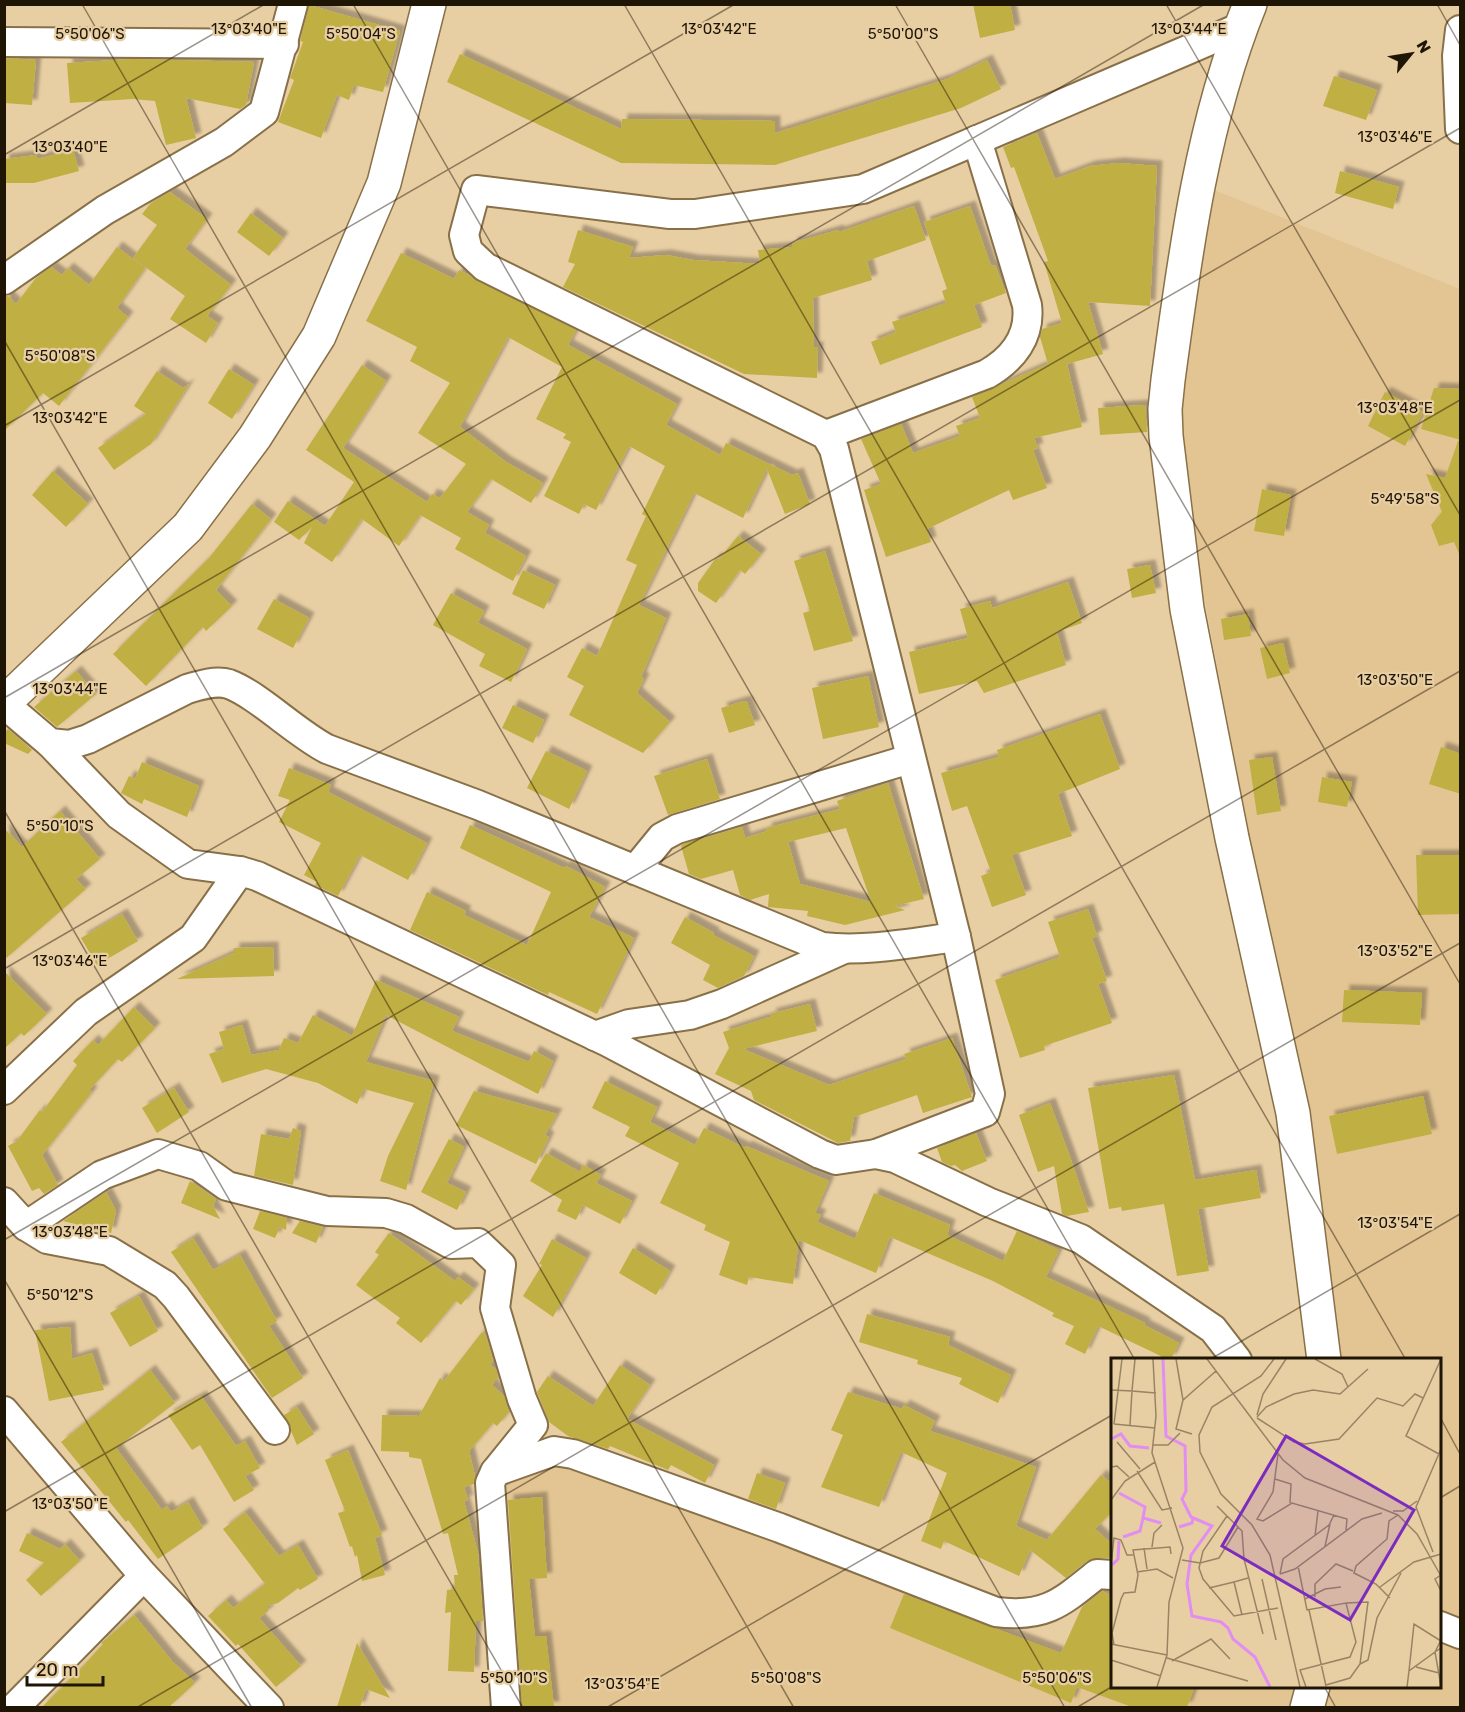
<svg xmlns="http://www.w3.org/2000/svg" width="1465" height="1712" viewBox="0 0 1465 1712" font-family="Rubik,sans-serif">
	<defs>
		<filter id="shadow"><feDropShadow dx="5.5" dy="-5.5" stdDeviation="1.5" flood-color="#0004"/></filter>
	</defs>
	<rect width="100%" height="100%" fill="#e8cea3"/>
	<polygon fill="#e3c593" points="1204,186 1460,289 1460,1707 518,1707 505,1479 554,1462 907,1589 1086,1663 1112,1686 1440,1686 1440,1360 1326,1359 1291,1055 1167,401"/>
	<g fill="#c0af42" fill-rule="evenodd" filter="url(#shadow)">
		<polygon points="973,4 1010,4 1015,30 980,38"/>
		<polygon points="309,5 400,31 383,92 354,85 349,100 337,95 321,138 278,122 294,80 290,78 303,42 300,41"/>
		<polygon points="460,54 621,129 622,119 775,121 775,133 947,79 987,60 1001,89 961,108 775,165 621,163 447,82"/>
		<polygon points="4,58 36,60 32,105 4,103"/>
		<polygon points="133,59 254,62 246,105 240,109 186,98 196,138 166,145 155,101 133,99 70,103 67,63"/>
		<polygon points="1334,76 1377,90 1366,120 1323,106"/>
		<polygon points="1037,133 1055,179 1090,166 1119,163 1157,166 1150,306 1088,302 1103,354 1067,364 1082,427 1034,438 1038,448 1033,450 1047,488 1013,500 1009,490 927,529 931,542 886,557 864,490 881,484 861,439 901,424 913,453 960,436 956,426 980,418 972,397 1048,364 1040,337 1042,329 1062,323 1044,262 1048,261 1014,167 1011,168 1003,147"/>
		<polygon points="73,150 79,171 34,183 4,183 4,159 37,155 37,159"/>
		<polygon points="1340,171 1399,187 1393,209 1335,193"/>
		<polygon points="170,192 207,219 185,249 231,285 207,316 218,323 206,343 170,319 185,296 133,258 157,225 142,214 151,203"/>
		<polygon points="914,206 926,240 867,261 872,280 813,298 814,347 818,347 817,378 744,374 563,287 575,264 568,262 578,230 633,247 629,258 666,255 693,260 760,264 758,250 792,247 792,243 838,230 839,232"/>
		<polygon points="970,206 991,266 995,265 1006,293 974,305 982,327 880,365 871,342 896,332 892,322 946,303 942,291 947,289 924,222"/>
		<polygon points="251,213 283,238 269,256 237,232"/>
		<polygon points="117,247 145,268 117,308 128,317 59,406 43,393 4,431 4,296 8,296 16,304 36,278 51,267 62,275 68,268 89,285"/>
		<polygon points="401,253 454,279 459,270 576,330 568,345 677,404 666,425 720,455 726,443 792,475 798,473 810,504 785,514 767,469 743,518 694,493 639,605 666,618 641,677 644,679 637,693 670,722 643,753 569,715 584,686 567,677 582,648 597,656 637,565 626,560 646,516 642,514 665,466 629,446 596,510 584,504 579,514 544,496 571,442 563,438 566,434 536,419 562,367 508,337 460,427 506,462 543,483 531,503 491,479 467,512 489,525 485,533 526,556 513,581 455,549 461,538 420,515 399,546 362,519 332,562 304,543 312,527 299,540 274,522 288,501 325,526 354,482 306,450 362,365 386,381 343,448 427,502 432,494 440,498 466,464 418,433 450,383 410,361 417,347 366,321"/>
		<polygon points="229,369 254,385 232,419 208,403"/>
		<polygon points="157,371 183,388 189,384 151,444 114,470 98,448 146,414 134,406"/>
		<polygon points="1434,388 1461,389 1461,440 1421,429"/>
		<polygon points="1385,392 1423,412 1405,446 1368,426"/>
		<polygon points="1145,405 1147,432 1100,435 1098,408"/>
		<polygon points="1458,441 1461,441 1460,556 1454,542 1439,546 1431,525 1442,512 1426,474 1445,478"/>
		<polygon points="53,471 88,504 66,527 32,495"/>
		<polygon points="1262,489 1291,495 1284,536 1254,531"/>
		<polygon points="252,504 271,519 216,590 232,606 206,631 203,627 146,686 113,654 209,558"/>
		<polygon points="738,536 761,554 745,574 740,570 716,603 698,591 698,583 716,558 719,559"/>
		<polygon points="825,551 853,641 814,651 803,613 810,611 794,561"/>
		<polygon points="1150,565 1156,593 1132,598 1127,569"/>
		<polygon points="523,570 555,585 544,609 512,594"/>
		<polygon points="1068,582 1082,623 1057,632 1066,665 984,693 977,681 919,694 909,652 968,638 960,609 990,601 992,608"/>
		<polygon points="451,593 484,611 478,623 527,649 511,682 479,666 485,654 433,625"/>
		<polygon points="274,599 309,618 293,648 257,629"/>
		<polygon points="1248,614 1251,636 1224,640 1221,619"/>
		<polygon points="1283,643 1290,673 1267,679 1260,648"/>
		<polygon points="76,671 96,694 57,727 34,707"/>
		<polygon points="868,676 879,727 823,739 812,688"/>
		<polygon points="744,701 747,702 755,725 729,733 721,708"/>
		<polygon points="513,705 544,720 533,743 502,728"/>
		<polygon points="1100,714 1120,769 1058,794 1072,836 1012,855 1026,895 992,907 981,876 991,872 967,806 952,811 941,773 999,757 997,750"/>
		<polygon points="8,729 32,750 28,754 4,743 4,733"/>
		<polygon points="1441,747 1461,754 1461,794 1429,784"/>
		<polygon points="546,751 587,771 569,809 527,788"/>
		<polygon points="1272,757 1281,811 1257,815 1249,760"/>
		<polygon points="707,759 720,799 668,815 654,776"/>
		<polygon points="142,762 199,786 187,817 144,799 142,804 121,793 129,776 135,779"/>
		<polygon points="289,768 331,785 328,792 427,843 408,880 360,855 338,896 315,885 317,882 304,875 321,843 279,822 290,800 278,796"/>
		<polygon points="1322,777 1352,782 1347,807 1318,802"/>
		<path d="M888 783 924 899 894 906 905 910 845 925 807 916 808 911 768 907 769 894 750 900 740 895 733 870 701 879 689 874 681 846 683 844 742 827 745 838 767 831 766 828 840 809 837 801ZM846 828 871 902 800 884 788 842Z"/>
		<polygon points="60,811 100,859 76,879 86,889 4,960 4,828 22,847"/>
		<polygon points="470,825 564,868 566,866 605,887 589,917 634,938 597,1014 549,992 548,995 410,930 427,892 466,911 464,915 527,945 551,892 460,848"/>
		<polygon points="1416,855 1461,855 1461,914 1418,915"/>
		<polygon points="1088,909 1097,936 1092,938 1107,981 1098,984 1112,1023 1044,1046 1045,1050 1020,1058 995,980 1060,957 1048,922"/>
		<polygon points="122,914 138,941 97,965 81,938"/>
		<polygon points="685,917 714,933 713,935 754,956 744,976 718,988 703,980 710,965 671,943"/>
		<polygon points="273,947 274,976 177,979 234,953 234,948"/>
		<polygon points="4,971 47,1014 24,1036 21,1033 4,1049"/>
		<polygon points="376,980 459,1017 452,1031 529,1062 534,1051 553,1061 538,1094 386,1015 366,1062 434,1081 406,1190 380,1181 388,1156 414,1103 364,1089 357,1104 318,1083 266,1069 222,1083 209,1054 224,1049 219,1032 242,1025 251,1055 279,1050 284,1038 298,1043 313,1015 352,1036"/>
		<polygon points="1344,990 1422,993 1420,1025 1342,1022"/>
		<polygon points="810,1004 817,1031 743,1049 829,1085 906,1059 904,1054 952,1038 972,1097 923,1113 917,1095 854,1117 850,1141 838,1143 754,1100 751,1091 715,1074 729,1048 723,1032 773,1016 769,1014"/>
		<polygon points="134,1007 155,1028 122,1062 118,1059 89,1090 92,1092 42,1155 58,1185 44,1194 39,1188 32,1191 8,1146 17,1141 40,1110 42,1112 77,1065 73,1061 93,1040 98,1045"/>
		<polygon points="1174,1075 1195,1180 1256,1170 1261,1198 1198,1209 1209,1271 1177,1276 1164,1204 1122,1211 1121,1207 1109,1209 1088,1088"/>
		<polygon points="605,1081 657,1107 650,1122 695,1145 704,1128 745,1148 746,1146 829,1181 815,1213 821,1215 817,1222 855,1239 874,1193 950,1225 947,1235 1003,1261 1017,1231 1059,1250 1046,1277 1145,1323 1144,1325 1179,1343 1171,1359 1167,1359 1098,1326 1085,1354 1065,1344 1074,1326 1052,1316 1054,1313 993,1281 890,1237 876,1273 799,1240 793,1284 749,1277 747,1285 719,1275 730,1242 704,1230 706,1225 660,1203 679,1163 625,1136 630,1127 592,1108"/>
		<polygon points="174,1088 189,1112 157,1133 142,1108"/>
		<polygon points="474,1091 557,1114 545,1135 549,1137 536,1164 456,1125"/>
		<polygon points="1423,1096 1432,1134 1337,1154 1329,1116"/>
		<polygon points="1050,1103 1070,1157 1089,1212 1067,1216 1062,1214 1054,1166 1038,1172 1019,1115"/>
		<polygon points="293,1128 301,1131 293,1185 254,1176 261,1134 289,1139"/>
		<polygon points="976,1133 987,1161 962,1171 955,1165 951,1166 942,1162 937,1148"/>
		<polygon points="449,1139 464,1147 447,1183 466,1192 457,1210 421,1192"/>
		<polygon points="546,1153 580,1172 583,1165 601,1175 596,1183 632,1201 620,1224 583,1205 576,1220 557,1211 562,1200 530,1181"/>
		<polygon points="190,1181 216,1199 213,1206 220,1219 181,1203"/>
		<polygon points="106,1192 116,1211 111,1233 63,1221"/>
		<polygon points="260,1211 287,1218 286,1230 280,1227 275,1238 253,1229"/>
		<polygon points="300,1221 323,1227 316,1243 292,1233"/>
		<polygon points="389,1233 455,1281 458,1277 474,1289 461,1305 456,1301 421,1343 396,1323 400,1318 356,1285 379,1255 375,1252"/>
		<polygon points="193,1238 213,1270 240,1255 277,1321 269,1326 303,1378 272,1398 171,1252"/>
		<polygon points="552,1239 586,1258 553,1317 523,1296 542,1265 539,1264"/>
		<polygon points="633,1248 670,1271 656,1295 619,1273"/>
		<polygon points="139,1296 158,1331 130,1347 110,1313"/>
		<polygon points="867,1314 950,1337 948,1345 1011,1375 998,1403 959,1384 962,1378 917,1364 918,1360 859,1342"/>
		<polygon points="70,1327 72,1359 92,1353 104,1390 49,1401 35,1330"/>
		<polygon points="482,1332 486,1335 493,1361 490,1365 496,1369 498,1377 492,1385 504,1396 509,1412 497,1426 493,1423 469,1451 475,1476 474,1484 464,1487 468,1500 464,1501 478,1553 483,1621 476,1621 474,1672 448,1671 451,1612 445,1613 447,1590 455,1589 454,1575 458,1575 448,1533 443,1534 421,1459 409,1457 409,1452 381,1451 382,1415 419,1416 440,1378 444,1381"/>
		<polygon points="620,1365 650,1385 627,1419 714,1465 705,1483 671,1465 668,1470 610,1446 608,1449 568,1436 549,1422 537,1392 548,1376 593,1406"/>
		<polygon points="150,1370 175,1403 116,1448 162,1510 167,1506 171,1512 188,1502 203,1528 158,1559 128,1520 126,1522 61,1442"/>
		<polygon points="848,1392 902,1409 904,1405 935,1421 930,1431 1036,1467 1016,1526 1047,1540 1101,1475 1113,1485 1113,1511 1095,1529 1113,1545 1113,1558 1098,1558 1087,1561 1066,1578 1030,1550 1019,1576 944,1541 941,1549 921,1541 947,1473 901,1452 879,1507 821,1487 843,1435 831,1430"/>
		<polygon points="201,1396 236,1446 245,1441 260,1468 245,1476 254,1490 234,1502 200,1445 192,1450 168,1415"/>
		<polygon points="297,1407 314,1434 297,1445 284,1415"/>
		<polygon points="348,1450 382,1535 375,1538 385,1575 362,1581 357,1555 355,1557 352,1546 350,1547 338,1513 345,1511 325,1460"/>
		<polygon points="757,1473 785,1483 776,1509 748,1499"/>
		<polygon points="542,1497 547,1578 529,1579 535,1637 546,1636 554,1707 522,1707 508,1500"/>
		<polygon points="245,1512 279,1556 298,1545 318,1579 300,1590 298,1588 278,1603 268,1606 268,1611 259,1618 301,1666 276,1687 238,1644 236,1646 208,1616 226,1600 233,1608 265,1584 223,1529"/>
		<polygon points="27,1533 60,1549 65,1544 80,1561 41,1596 26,1580 44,1563 19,1551"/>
		<polygon points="1102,1591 1113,1596 1113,1686 1195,1686 1187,1707 1132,1707 1077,1687 1071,1703 890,1628 904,1594 1061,1653 1082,1607"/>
		<polygon points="134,1615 172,1661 195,1683 169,1707 42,1707 84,1665 103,1644 101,1643"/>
		<polygon points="357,1643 390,1698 366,1689 360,1707 337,1707"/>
	</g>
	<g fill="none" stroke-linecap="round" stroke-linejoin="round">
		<defs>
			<g id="minor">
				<polyline points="1460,30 1457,56 1460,129"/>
				<polyline points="4,42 284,44"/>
				<polyline points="4,280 105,210 224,142 264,112 293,4"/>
				<path d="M826 435 987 374C1013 359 1031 336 1027 305L977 140"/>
				<path d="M4 704 50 743 69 745 88 739 187 689C200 685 216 680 229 684 258 695 296 733 327 749L478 805 822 947C866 952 911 943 956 937"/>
				<polyline points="50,743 119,815 188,864 240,871 257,876 608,1042 820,1154 836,1160 876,1154 985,1112 990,1094 956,937 834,449 826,435 485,267 468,251 464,235 476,190 670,214 695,214 863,189 1241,27"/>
				<polyline points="635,870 662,837 677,829 910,759"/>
				<polyline points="595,1036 629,1024 690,1015 722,1004 844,949"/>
				<polyline points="4,1090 86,1012 193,938 240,871"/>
				<polyline points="876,1154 895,1158 988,1202 1081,1239 1213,1329 1237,1360"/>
				<polyline points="4,1202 26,1226 47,1239 109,1251 165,1285 176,1297 275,1430"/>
				<polyline points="26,1226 102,1175 158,1154 199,1166 227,1186 327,1211 386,1213 406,1219 451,1244 478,1243 501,1265 495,1308 522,1399 533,1425 495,1472"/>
				<polyline points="4,1411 144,1576 14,1708"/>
				<polyline points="144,1576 269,1708"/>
				<polyline points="1440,1626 1460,1634"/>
				<path d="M506 1708 490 1483 495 1472 554 1451 573 1454 780 1528 996 1612C1045 1618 1061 1603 1097 1574L1112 1575"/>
			</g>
			<g id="tertiary">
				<path d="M1250 4C1202 123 1185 254 1168 380L1165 409 1166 436 1187 609 1232 838 1293 1113 1324 1360"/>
				<polyline points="1307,1708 1313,1686"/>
			</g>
			<polyline id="secondary" points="4,703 188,527 255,437 319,336 384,183 429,4"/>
		</defs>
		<use href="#minor" stroke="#887048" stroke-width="32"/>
		<use href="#tertiary" stroke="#887048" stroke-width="36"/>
		<use href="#secondary" stroke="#887048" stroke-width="36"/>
		<use href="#minor" stroke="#fff" stroke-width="28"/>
		<use href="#tertiary" stroke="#fff" stroke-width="33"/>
		<use href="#secondary" stroke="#fff" stroke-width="33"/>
	</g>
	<path fill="none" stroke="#1f1505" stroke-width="1.5" stroke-opacity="0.45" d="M82 4 1065 1708M353 4 1135 1360M624 4 1406 1360M895 4 1460 984M1166 4 1460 515M1437 4 1460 45M4 155 265 4M4 340 794 1708M4 426 735 4M4 698 1205 4M4 810 523 1708M4 969 1460 128M4 1240 1460 400M4 1279 252 1708M1209 1360 1460 1214M1440 1417 1460 1454M1440 1498 1460 1486M4 1512 1460 671M1324 1686 1336 1708M136 1708 1460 943M606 1708 1112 1415M1076 1708 1113 1686"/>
	<g transform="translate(1111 1358)">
		<rect width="330" height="330" fill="#e8cea3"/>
		<path fill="none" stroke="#e18ef2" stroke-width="3" d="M52 1 55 78 74 88 75 133 71 141 80 159 101 168 80 197 76 226 81 258 110 264 117 270 122 281 144 299 159 329M0 81 10 76 19 88 38 90M8 135 34 149 32 160 50 165M68 169 81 165 82 160M12 179 29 173 32 160M1 207 7 201 8 183"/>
		<path fill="none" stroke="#988464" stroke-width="1.5" d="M24 1 21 33 45 35M42 1 45 58 41 95 72 190 58 244 56 297 46 329M65 1 72 42 105 13M96 1 172 102 194 120 287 157 306 176 330 218M163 1 150 18 101 49 88 77 89 94 110 136 141 167 159 197 189 329M204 1 231 16 237 29M0 32 21 33 19 67M72 42 65 71 81 76M146 57 152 36 175 1M146 59 155 49 183 36 202 32 229 36 257 11M146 60 183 84 194 86 228 81 266 40 292 48 304 36 312 40M3 66 11 1M3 66 44 70M6 84 29 111M42 87H57L69 75M167 96 162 134 146 161 152 163 181 145 236 161 235 172M328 96 295 78 330 1M0 109 6 108 18 119M26 113 51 152 61 150M164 121 180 126 179 145M0 142 14 123 44 104M106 148 116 158 92 193 88 210 92 221 123 258 167 250M282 153H292L306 143M116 158 131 173 133 201 152 276M204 178 207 153M214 188 219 166M41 189 43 175 51 167M33 190 36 211M322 194 305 149 330 91M71 202 89 205 108 200 127 169M0 206 3 180 10 182 16 197H22M187 208 196 252 235 245 245 284 239 299 189 312 195 329M26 214 46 211 62 220M169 216 184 211 251 161 271 155M169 216 172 201 218 167 223 157M330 217 324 221 330 233M151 221 165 282M269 229 303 204 330 196M98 230 123 224M204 239V226L225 206 242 213M279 240 265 226 243 215 245 208 276 181 278 163 287 157M194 241 214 231 230 229M198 252 215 328M131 257 123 224 137 220M0 286 56 297M3 287 1 275 10 241 13 235 24 234 27 217 22 192 59 189 60 196M330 290 324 294 330 328M56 300 137 323M0 302 50 318M61 303 100 281 119 301M249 306 257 302 266 260 290 215M305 309 328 315M298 313 303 266 330 283M215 327 239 320 249 306 257 244 235 245M296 329 298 313 324 294 330 282"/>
		<path fill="#7b2cbf" fill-opacity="0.15" stroke="#7b2cbf" stroke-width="3" d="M175 78 303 152 239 262 111 188Z"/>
		<rect width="330" height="330" fill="none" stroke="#1f1505" stroke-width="3"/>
	</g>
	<g font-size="15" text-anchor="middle" fill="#1f1505" stroke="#e8cea3" stroke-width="4.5" stroke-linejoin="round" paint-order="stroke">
		<text x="249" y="34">13°03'40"E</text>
		<text x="719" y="34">13°03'42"E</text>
		<text x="1189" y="34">13°03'44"E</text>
		<text x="90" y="39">5°50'06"S</text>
		<text x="361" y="39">5°50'04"S</text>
		<text x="903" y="39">5°50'00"S</text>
		<text x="1395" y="142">13°03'46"E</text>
		<text x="70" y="152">13°03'40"E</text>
		<text x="60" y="361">5°50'08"S</text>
		<text x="1395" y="413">13°03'48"E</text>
		<text x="70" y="423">13°03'42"E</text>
		<text x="1405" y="504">5°49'58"S</text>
		<text x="1395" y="685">13°03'50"E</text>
		<text x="70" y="694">13°03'44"E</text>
		<text x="60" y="831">5°50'10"S</text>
		<text x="1395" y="956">13°03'52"E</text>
		<text x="70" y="966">13°03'46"E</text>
		<text x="1395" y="1228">13°03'54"E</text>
		<text x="70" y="1237">13°03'48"E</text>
		<text x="60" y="1300">5°50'12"S</text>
		<text x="70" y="1509">13°03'50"E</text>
		<text x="514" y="1683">5°50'10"S</text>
		<text x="786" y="1683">5°50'08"S</text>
		<text x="1057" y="1683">5°50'06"S</text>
		<text x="622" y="1689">13°03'54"E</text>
	</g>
	<rect width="1465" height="1712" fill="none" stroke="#1f1505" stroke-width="12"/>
	<g transform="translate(1411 54) rotate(60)" stroke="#e8cea3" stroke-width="4.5" paint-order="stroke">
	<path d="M0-4.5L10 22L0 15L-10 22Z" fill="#1f1505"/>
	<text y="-9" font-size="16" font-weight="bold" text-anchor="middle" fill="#1f1505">N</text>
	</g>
	<path d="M27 1676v9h76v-9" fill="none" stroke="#1f1505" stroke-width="3"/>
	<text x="36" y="1676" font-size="18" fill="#1f1505" stroke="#e8cea3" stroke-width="4.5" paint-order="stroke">20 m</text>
</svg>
